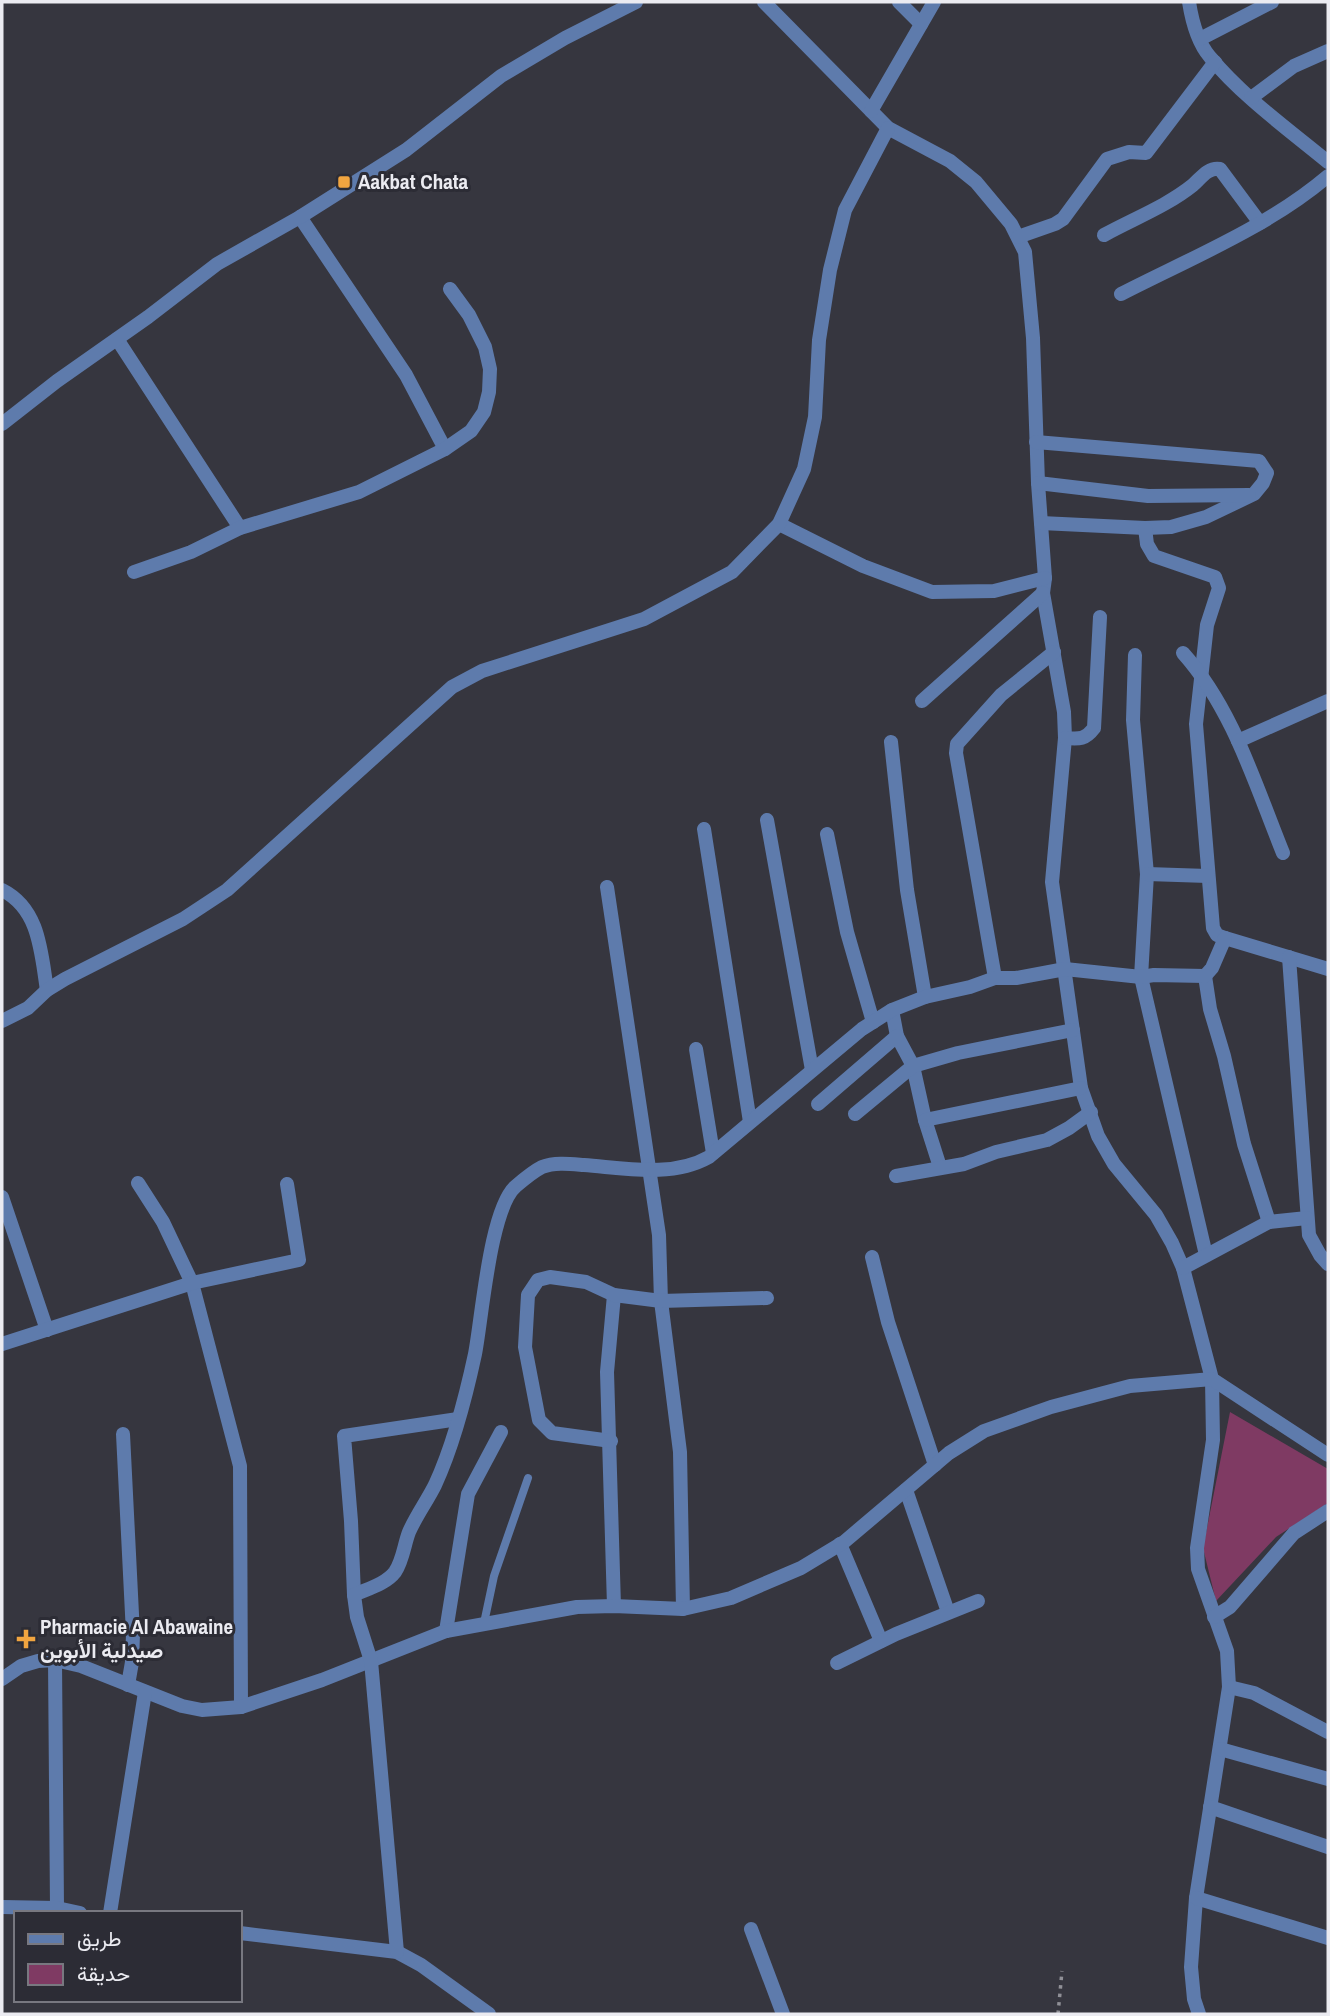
<svg xmlns="http://www.w3.org/2000/svg" width="1330" height="2016" viewBox="0 0 1330 2016" font-family="'Archivo Narrow',Vazirmatn,sans-serif">
	<rect width="100%" height="100%" fill="#36363f"/>
	<polygon fill="#7f3a63" points="1230,1412 1328,1469 1328,1503 1276,1537 1216,1601 1203,1548"/>
	<g fill="none" stroke-linecap="round" stroke-linejoin="round">
		<polyline stroke="#909097" stroke-width="3.5" stroke-dasharray="3.5 5" stroke-linecap="butt" points="1058,2014 1062,1971"/>
		<polyline stroke="#5e7bac" stroke-width="8" points="484,1623 494,1576 528,1478"/>
		<g stroke="#5e7bac" stroke-width="14">
			<polyline points="764,2 888,128 950,161 976,182 1011,224 1025,252 1033,338 1038,483 1045,578 1043,593 1064,712 1065,738 1052,882 1081,1088 1098,1136 1114,1164 1156,1215 1172,1243 1183,1268 1212,1379 1213,1440 1197,1548 1198,1569 1227,1651 1229,1687 1196,1898 1191,1967 1194,1999 1199,2014"/>
			<polyline points="899,2 921,24"/>
			<path d="M1189 2C1192 21 1197 42 1210 57 1243 97 1288 129 1328 162"/>
			<polyline points="1200,39 1272,2"/>
			<polyline points="1251,98 1294,66 1328,51"/>
			<polyline points="871,111 934,2"/>
			<polyline points="300,217 406,375 445,449"/>
			<path d="M1104 235C1133 219 1167 206 1193 185 1201 178 1208 167 1220 169L1260 223"/>
			<polyline points="1018,237 1055,224 1063,219 1107,159 1129,152 1146,153 1215,62"/>
			<path d="M1121 294C1191 258 1268 227 1328 176"/>
			<polyline points="117,339 240,528"/>
			<polyline points="2,424 57,381 148,317 217,264 300,217 406,150 501,76 565,38 636,2"/>
			<polyline points="1036,442 1259,461 1267,473 1263,483 1254,494 1206,517 1171,527 1145,528 1041,523"/>
			<polyline points="1038,483 1148,496 1249,495"/>
			<polyline points="779,524 863,566 932,592 994,591 1045,578"/>
			<polyline points="1145,528 1147,544 1154,556 1215,577 1219,588 1207,625 1196,724 1213,928 1217,935 1225,938 1328,969"/>
			<polyline points="134,572 191,552 240,528 359,492 445,449 471,431 484,412 489,392 490,369 485,347 469,315 450,289"/>
			<path d="M1183 653C1233 709 1255 784 1283 853"/>
			<polyline points="1135,655 1133,720 1147,874 1141,977 1206,1255"/>
			<polyline points="922,701 1043,593"/>
			<path d="M1065 738C1079 739 1085 740 1094 728L1100 617"/>
			<polyline points="1238,741 1328,701"/>
			<polyline points="891,742 907,890 925,997"/>
			<polyline points="767,820 812,1070"/>
			<polyline points="704,829 750,1122"/>
			<polyline points="827,834 847,932 873,1022"/>
			<polyline points="1147,874 1208,876"/>
			<polyline points="607,887 659,1235 661,1301 680,1452 683,1609"/>
			<path d="M2 890C40 909 41 953 47 990"/>
			<polyline points="1289,957 1309,1235 1320,1255 1328,1264"/>
			<polyline points="1205,976 1210,1009 1224,1056 1244,1144 1269,1222"/>
			<polyline points="995,978 956,753 957,744 1001,695 1054,652"/>
			<polyline points="892,1010 897,1036 913,1066 925,1120 940,1167"/>
			<polyline points="2,1021 28,1008 47,990 65,979 183,919 227,890 452,687 482,671 644,619 732,572 779,524 804,469 815,417 819,340 830,270 845,210 888,128"/>
			<polyline points="696,1049 713,1153"/>
			<polyline points="818,1104 897,1036"/>
			<polyline points="855,1114 913,1066 958,1053 1073,1030"/>
			<polyline points="925,1120 1081,1088"/>
			<polyline points="896,1176 964,1164 996,1152 1047,1140 1069,1128 1091,1112"/>
			<polyline points="138,1183 163,1222 192,1283 240,1466 241,1707"/>
			<polyline points="2,1197 47,1330"/>
			<polyline points="872,1257 888,1322 935,1465"/>
			<polyline points="1183,1268 1269,1222 1307,1218"/>
			<polyline points="614,1295 607,1372 614,1606"/>
			<polyline points="2,1344 192,1283 299,1260 287,1184"/>
			<polyline points="123,1434 133,1634 132,1662 128,1685"/>
			<polyline points="611,1441 552,1433 539,1420 525,1347 528,1295 538,1280 550,1277 586,1282 614,1295 661,1301 767,1298"/>
			<polyline points="906,1490 948,1612"/>
			<polyline points="840,1544 881,1641"/>
			<polyline points="354,1595 351,1521 344,1436 458,1419"/>
			<polyline points="1214,1617 1230,1607 1294,1533 1328,1511"/>
			<polyline points="446,1631 468,1494 501,1432"/>
			<polyline points="55,1660 57,1908"/>
			<polyline points="837,1663 896,1634 978,1601"/>
			<polyline points="2,1679 21,1666 38,1661 55,1660 81,1666 182,1706 202,1710 241,1707 322,1680 446,1631 577,1607 614,1606 683,1609 731,1598 801,1568 844,1542 949,1453 984,1431 1051,1407 1130,1386 1212,1379 1328,1455"/>
			<polyline points="1229,1687 1254,1693 1328,1732"/>
			<polyline points="1220,1749 1328,1779"/>
			<polyline points="1210,1807 1328,1847"/>
			<polyline points="1196,1898 1328,1938"/>
			<polyline points="2,1907 57,1908 80,1913"/>
			<polyline points="110,1913 145,1692"/>
			<polyline points="751,1929 783,2014"/>
			<polyline points="240,1933 397,1952 421,1965 489,2014"/>
			<path d="M397 1952 371 1661 357 1617 354 1595C367 1589 386 1584 395 1572 403 1560 404 1545 409 1532 416 1516 427 1501 435 1485 453 1446 466 1396 475 1354 482 1318 490 1208 516 1186 523 1180 534 1171 542 1167 555 1162 571 1164 584 1165 624 1168 672 1178 709 1157L862 1029 892 1010 925 997 970 987 995 978H1016L1065 969 1141 977 1154 975 1205 976 1212 968 1225 938"/>
		</g>
	</g>
	<g fill="#f1a540" stroke="#2c2c35" stroke-width="2.5">
		<rect x="337" y="175" width="14" height="14" rx="3.5"/>
		<path d="M22.5 1628.5h7v7h7v7h-7v7h-7v-7h-7v-7h7z"/>
	</g>
	<g text-anchor="middle" stroke-width="6" stroke-linejoin="round" paint-order="stroke">
		<g font-size="21" font-weight="bold" fill="#ebebf1" stroke="#2c2c35" text-anchor="start">
			<text x="358" y="189">Aakbat Chata</text>
			<text x="40" y="1634">Pharmacie Al Abawaine<tspan x="40" dy="24">صيدلية الأبوين</tspan></text>
		</g>
	</g>
	<rect width="1330" height="2016" fill="none" stroke="#ebebf1" stroke-width="7"/>
	<rect x="14" y="1911" width="228" height="91" fill="#2c2c35" stroke="#787880" stroke-width="2"/>
	<rect x="28" y="1934" width="35" height="10" fill="#5e7bac" stroke="#787880" stroke-width="2"/>
	<text x="77" y="1946" font-size="21" fill="#ebebf1">طريق</text>
	<rect x="28" y="1964" width="35" height="21" fill="#7f3a63" stroke="#787880" stroke-width="2"/>
	<text x="77" y="1981" font-size="21" fill="#ebebf1">حديقة</text>
</svg>
